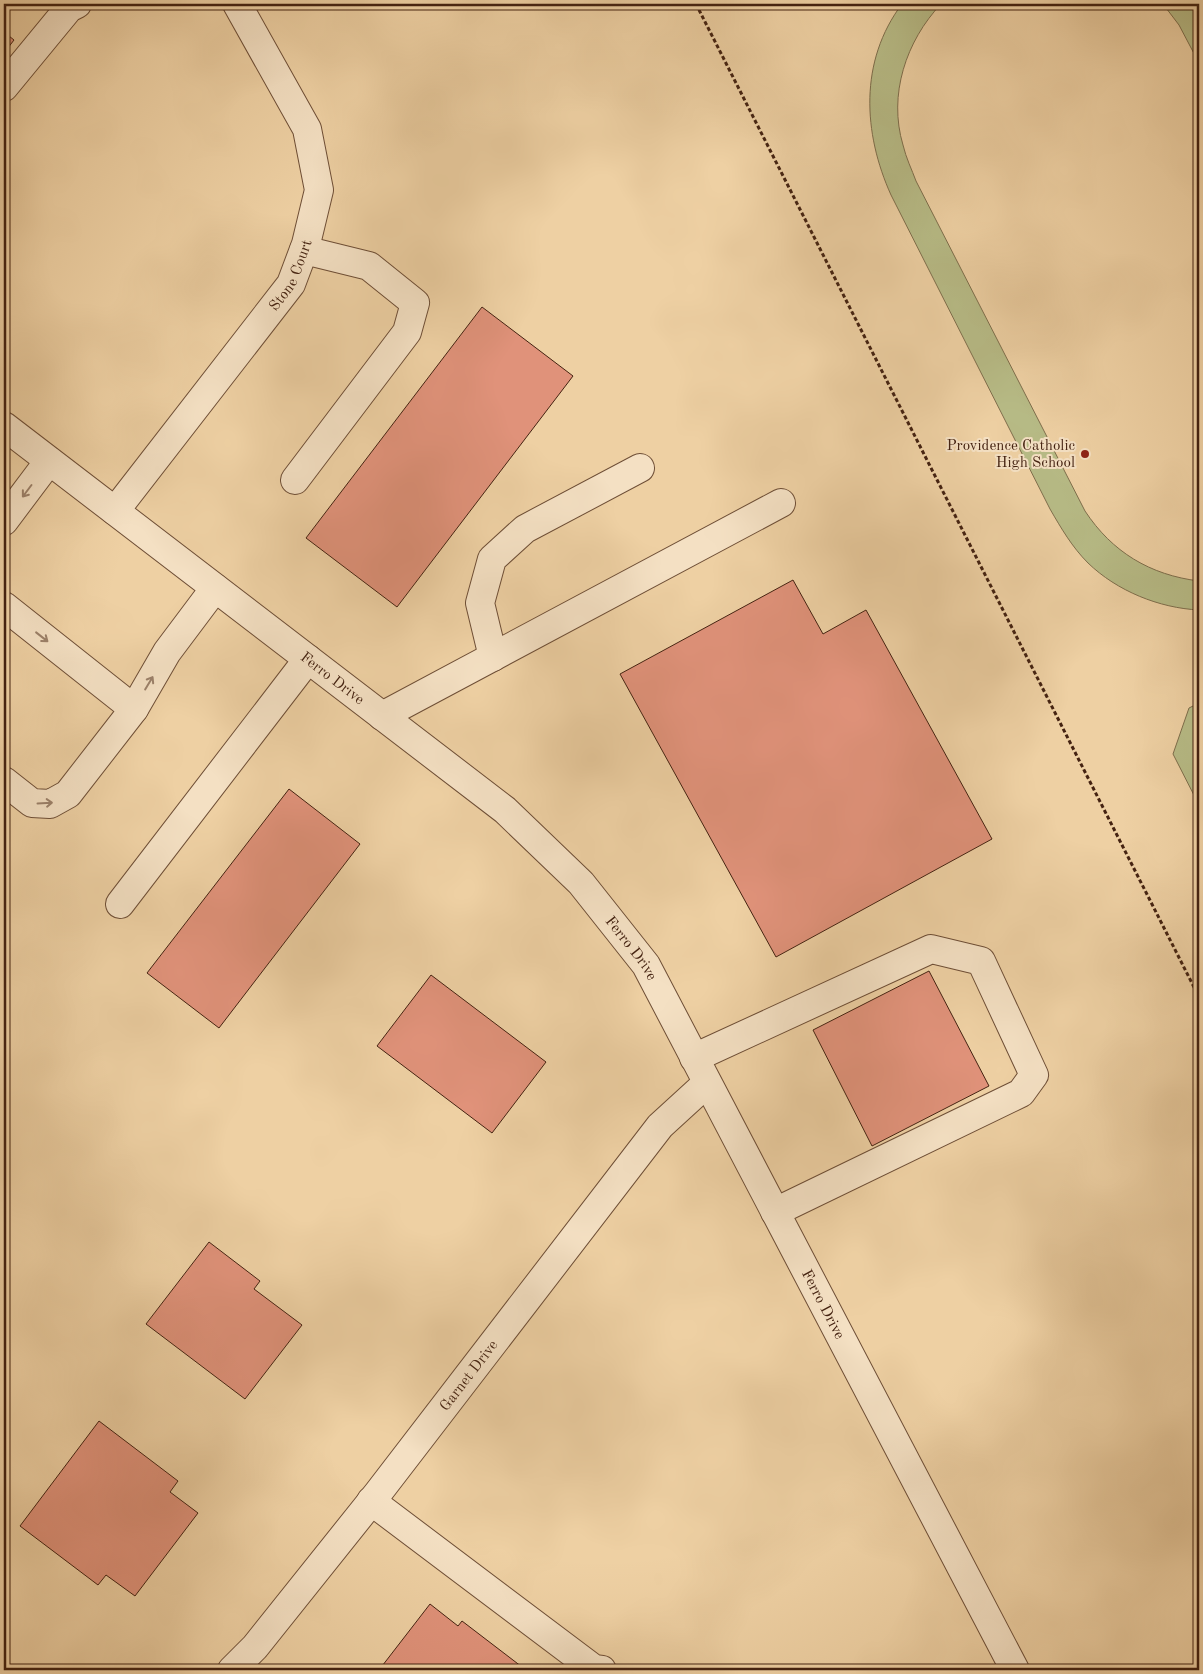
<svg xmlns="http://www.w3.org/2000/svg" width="1203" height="1674" viewBox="0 0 1203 1674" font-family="'Old Standard TT',serif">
	<rect width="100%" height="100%" fill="#eed0a3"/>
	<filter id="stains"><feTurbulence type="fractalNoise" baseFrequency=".004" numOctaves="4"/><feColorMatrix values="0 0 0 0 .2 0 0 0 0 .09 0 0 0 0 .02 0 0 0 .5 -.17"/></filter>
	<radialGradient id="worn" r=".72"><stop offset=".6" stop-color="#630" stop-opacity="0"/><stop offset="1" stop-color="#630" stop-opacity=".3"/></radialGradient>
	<g fill="#b7bb86" stroke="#7e6e4c">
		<path d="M902 4H941C906 41 888 95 903 145 906 158 912 170 916 181L1085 511C1112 552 1150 575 1199 581V610C1159 608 1117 591 1088 563 1072 547 1061 528 1050 509L891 195C863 133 859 61 902 4Z"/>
		<polygon points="1163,4 1199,4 1199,63 1179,25"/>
		<polygon points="1199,703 1199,805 1173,754 1189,708"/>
	</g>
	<g fill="#e0927a" stroke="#421">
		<polygon points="4,32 14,40 4,53"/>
		<polygon points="482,307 573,376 397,607 306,538"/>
		<polygon points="793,580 823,634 866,610 992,839 776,957 620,674"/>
		<polygon points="289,789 360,844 219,1028 147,973"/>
		<polygon points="929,971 989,1086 872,1146 813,1030"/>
		<polygon points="431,975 546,1062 492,1133 377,1046"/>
		<polygon points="209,1242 260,1281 254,1289 302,1325 245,1399 146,1324"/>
		<polygon points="99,1421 178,1481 170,1492 198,1513 135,1596 106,1575 98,1585 20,1526"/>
		<polygon points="430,1604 458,1626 462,1621 526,1670 379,1670"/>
	</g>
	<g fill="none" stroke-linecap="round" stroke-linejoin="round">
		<defs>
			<g id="minor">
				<polyline points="4,87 69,8 77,4"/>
				<path id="s1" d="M4 426 505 810 581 883 646 965 1015 1670"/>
				<polyline points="295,480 407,332 415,303 369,266 304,250"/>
				<path id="s2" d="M115 511 291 284 306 244 319 190 307 129 237 4"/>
				<polyline points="4,521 49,461"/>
				<polyline points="4,606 134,709"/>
				<polyline points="493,657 480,603 492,559 525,529 640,468"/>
				<polyline points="382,716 781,503"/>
				<polyline points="4,781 32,803 50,804 68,794 134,709 167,652 215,588"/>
				<polyline points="120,904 308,659"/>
				<polyline points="694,1058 931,949 981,961 1034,1075 1021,1093 775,1212"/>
				<polyline points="371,1501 594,1669 602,1670"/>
				<path id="s3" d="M232 1670 255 1647 378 1493 660 1126 707 1083"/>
			</g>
		</defs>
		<use href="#minor" stroke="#6e4e36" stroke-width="30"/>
		<polyline stroke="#421" stroke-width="3" stroke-dasharray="4 2.5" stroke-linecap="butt" points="696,4 1199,997"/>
		<use href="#minor" stroke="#f4e0c3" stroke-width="28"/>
	</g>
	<defs><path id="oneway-shaft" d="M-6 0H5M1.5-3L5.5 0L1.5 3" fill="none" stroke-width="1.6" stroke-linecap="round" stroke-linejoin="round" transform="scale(1.25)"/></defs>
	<g stroke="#9c816a">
		<use href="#oneway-shaft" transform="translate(27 491) rotate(127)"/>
		<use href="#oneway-shaft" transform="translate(42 637) rotate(38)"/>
		<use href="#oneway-shaft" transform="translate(149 683) rotate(-59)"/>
		<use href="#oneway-shaft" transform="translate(45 803) rotate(-3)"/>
	</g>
	<circle fill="#8f2418" stroke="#f4e0c3" stroke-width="2" cx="1085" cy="454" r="5"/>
	<g text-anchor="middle" stroke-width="4" stroke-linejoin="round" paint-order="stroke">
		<g font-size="15" fill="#421" stroke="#f4e0c3">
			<text dy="5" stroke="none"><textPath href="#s2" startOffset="295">Stone Court</textPath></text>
			<text dy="5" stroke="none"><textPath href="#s1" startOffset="414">Ferro Drive</textPath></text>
			<text dy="5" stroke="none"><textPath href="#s1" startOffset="819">Ferro Drive</textPath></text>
			<text dy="5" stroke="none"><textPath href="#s1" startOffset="1224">Ferro Drive</textPath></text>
			<text dy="5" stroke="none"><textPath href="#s3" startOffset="378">Garnet Drive</textPath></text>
		</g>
		<g font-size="15" fill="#421" stroke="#f4e0c3" text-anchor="end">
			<text x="1075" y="450">Providence Catholic<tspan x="1075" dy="17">High School</tspan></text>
		</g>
	</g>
	<rect width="1203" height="1674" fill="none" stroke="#eed0a3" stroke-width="20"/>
	<rect x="5" y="5" width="1193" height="1664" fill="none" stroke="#421" stroke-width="2.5"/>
	<rect x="10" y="10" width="1183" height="1654" fill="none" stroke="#421"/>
	<rect width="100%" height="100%" filter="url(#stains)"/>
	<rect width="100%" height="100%" fill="url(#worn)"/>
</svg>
